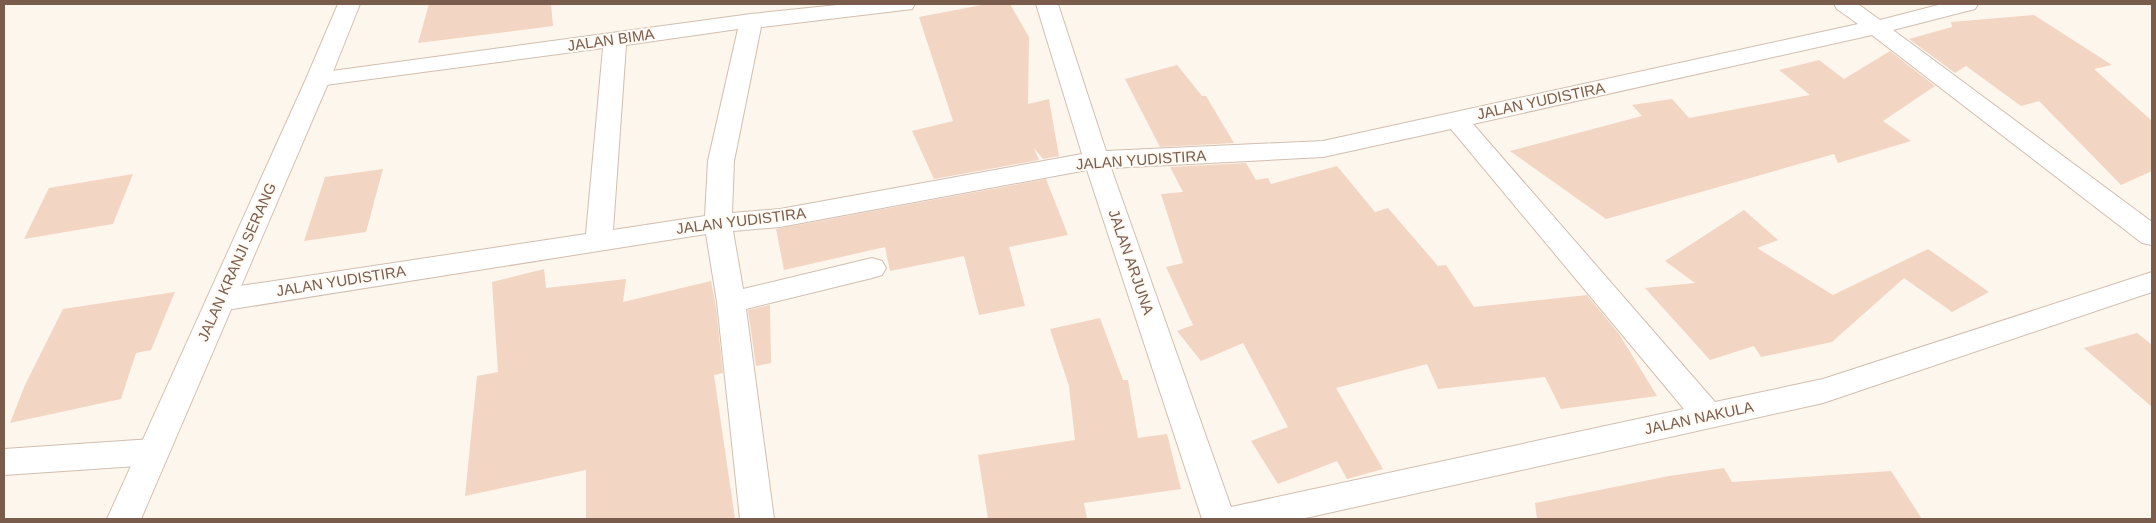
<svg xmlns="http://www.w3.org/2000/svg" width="2156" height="523" viewBox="0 0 2156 523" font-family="Helvetica,sans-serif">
	<rect width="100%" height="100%" fill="#fdf6ec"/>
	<g fill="#f3d5c3">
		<polygon points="429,4 551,4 553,26 418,43"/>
		<polygon points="987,4 1010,4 1029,37 1028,104 1049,99 1059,156 1043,159 1034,148 1039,160 934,179 912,131 953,121 919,17"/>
		<polygon points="2034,15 2112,65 2094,69 2152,121 2152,171 2121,185 2039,101 2021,106 1966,66 1955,73 1909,39 1952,27 1951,22"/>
		<polygon points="1890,51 1935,86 1883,121 1911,141 1838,163 1834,154 1606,219 1510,151 1642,116 1632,105 1672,99 1689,118 1810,95 1779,70 1819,60 1844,79"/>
		<polygon points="1177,65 1202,96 1206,96 1234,143 1160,147 1125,79"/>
		<polygon points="1246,163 1256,180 1268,178 1271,184 1337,166 1375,212 1388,208 1438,266 1446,265 1474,307 1587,295 1619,334 1657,396 1561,409 1545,377 1438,389 1427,364 1336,388 1383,469 1347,479 1337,461 1278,484 1251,441 1288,427 1243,343 1201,361 1177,331 1193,325 1166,267 1183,263 1161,194 1183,192 1170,167"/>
		<polygon points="383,169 366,232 304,241 325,177"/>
		<polygon points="133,174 113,224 24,239 49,188"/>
		<polygon points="1046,179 1068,235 1009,247 1025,306 979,315 964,256 890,271 885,247 784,270 776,229"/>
		<polygon points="1744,210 1778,240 1757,248 1833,295 1928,249 1989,292 1952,312 1904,278 1832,342 1761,357 1754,346 1710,360 1645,288 1695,283 1665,261"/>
		<polygon points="544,269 546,288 626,279 623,302 711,281 716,308 723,373 714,375 735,519 586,519 586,470 465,496 477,376 498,372 492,282"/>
		<polygon points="175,292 151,350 136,353 121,399 10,423 25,385 63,309"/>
		<polygon points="770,305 771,363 756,366 748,310"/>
		<polygon points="1100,318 1123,380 1128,380 1138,438 1167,434 1181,489 1084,503 1087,519 988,519 978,455 1075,440 1069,386 1050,329"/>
		<polygon points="2137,333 2152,345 2152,407 2084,348"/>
		<polygon points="1724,468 1732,482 1891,471 1922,519 1537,519 1535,503 1669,476"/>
	</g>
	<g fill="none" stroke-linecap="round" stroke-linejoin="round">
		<defs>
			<g id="street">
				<path d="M847 4H915L912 9 904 10 761 27 734 161 732 213 780 209 1082 154 1036 4H1058L1106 151 1323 141 1858 24 1837 9 1834 4H1858L1880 20 1942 4H1978L1975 9 1893 30 2152 222V245L2142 243 1872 35 1473 124 1715 402 1823 379 2152 272V292L1823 403 1301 519H1202L1087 170 780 227 733 231 743 289 872 258 882 261 886 268 882 275 872 278 746 309 774 519H740L717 302 706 234 220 311 210 307 206 300 210 293 220 289 586 234 603 48 318 86 310 84 306 79 310 74 751 14ZM738 29 708 161 705 216 613 230 626 45ZM1451 129 1684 409 1231 507 1111 168 1323 157Z"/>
				<polygon points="152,439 163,443 168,452 163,461 152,465 4,475 4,449"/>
			</g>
			<polygon id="secondary" points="338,4 360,4 330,79 141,519 107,519 306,79"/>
		</defs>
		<use href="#street" stroke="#d1beb0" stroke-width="2"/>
		<use href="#secondary" stroke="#d6c0b0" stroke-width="2"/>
		<use href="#street" fill="#fff" fill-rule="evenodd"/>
		<use href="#secondary" fill="#fff" fill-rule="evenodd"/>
	</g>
	<g text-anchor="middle" stroke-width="4" stroke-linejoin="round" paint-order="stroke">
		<g font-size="15" fill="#7a5c4d" stroke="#fffaf3">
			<text transform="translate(611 40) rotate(-8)" y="5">JALAN BIMA</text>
			<text transform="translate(1541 101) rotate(-12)" y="5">JALAN YUDISTIRA</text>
			<text transform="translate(1141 160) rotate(-4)" y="5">JALAN YUDISTIRA</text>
			<text transform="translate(741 221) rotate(-7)" y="5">JALAN YUDISTIRA</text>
			<text transform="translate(237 262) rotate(-66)" y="5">JALAN KRANJI SERANG</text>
			<text transform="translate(1131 262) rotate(71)" y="5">JALAN ARJUNA</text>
			<text transform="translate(341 281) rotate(-9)" y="5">JALAN YUDISTIRA</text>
			<text transform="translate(1699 418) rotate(-12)" y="5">JALAN NAKULA</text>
		</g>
	</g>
	<rect width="2156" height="523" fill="none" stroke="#7a5c4d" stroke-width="10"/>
</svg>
